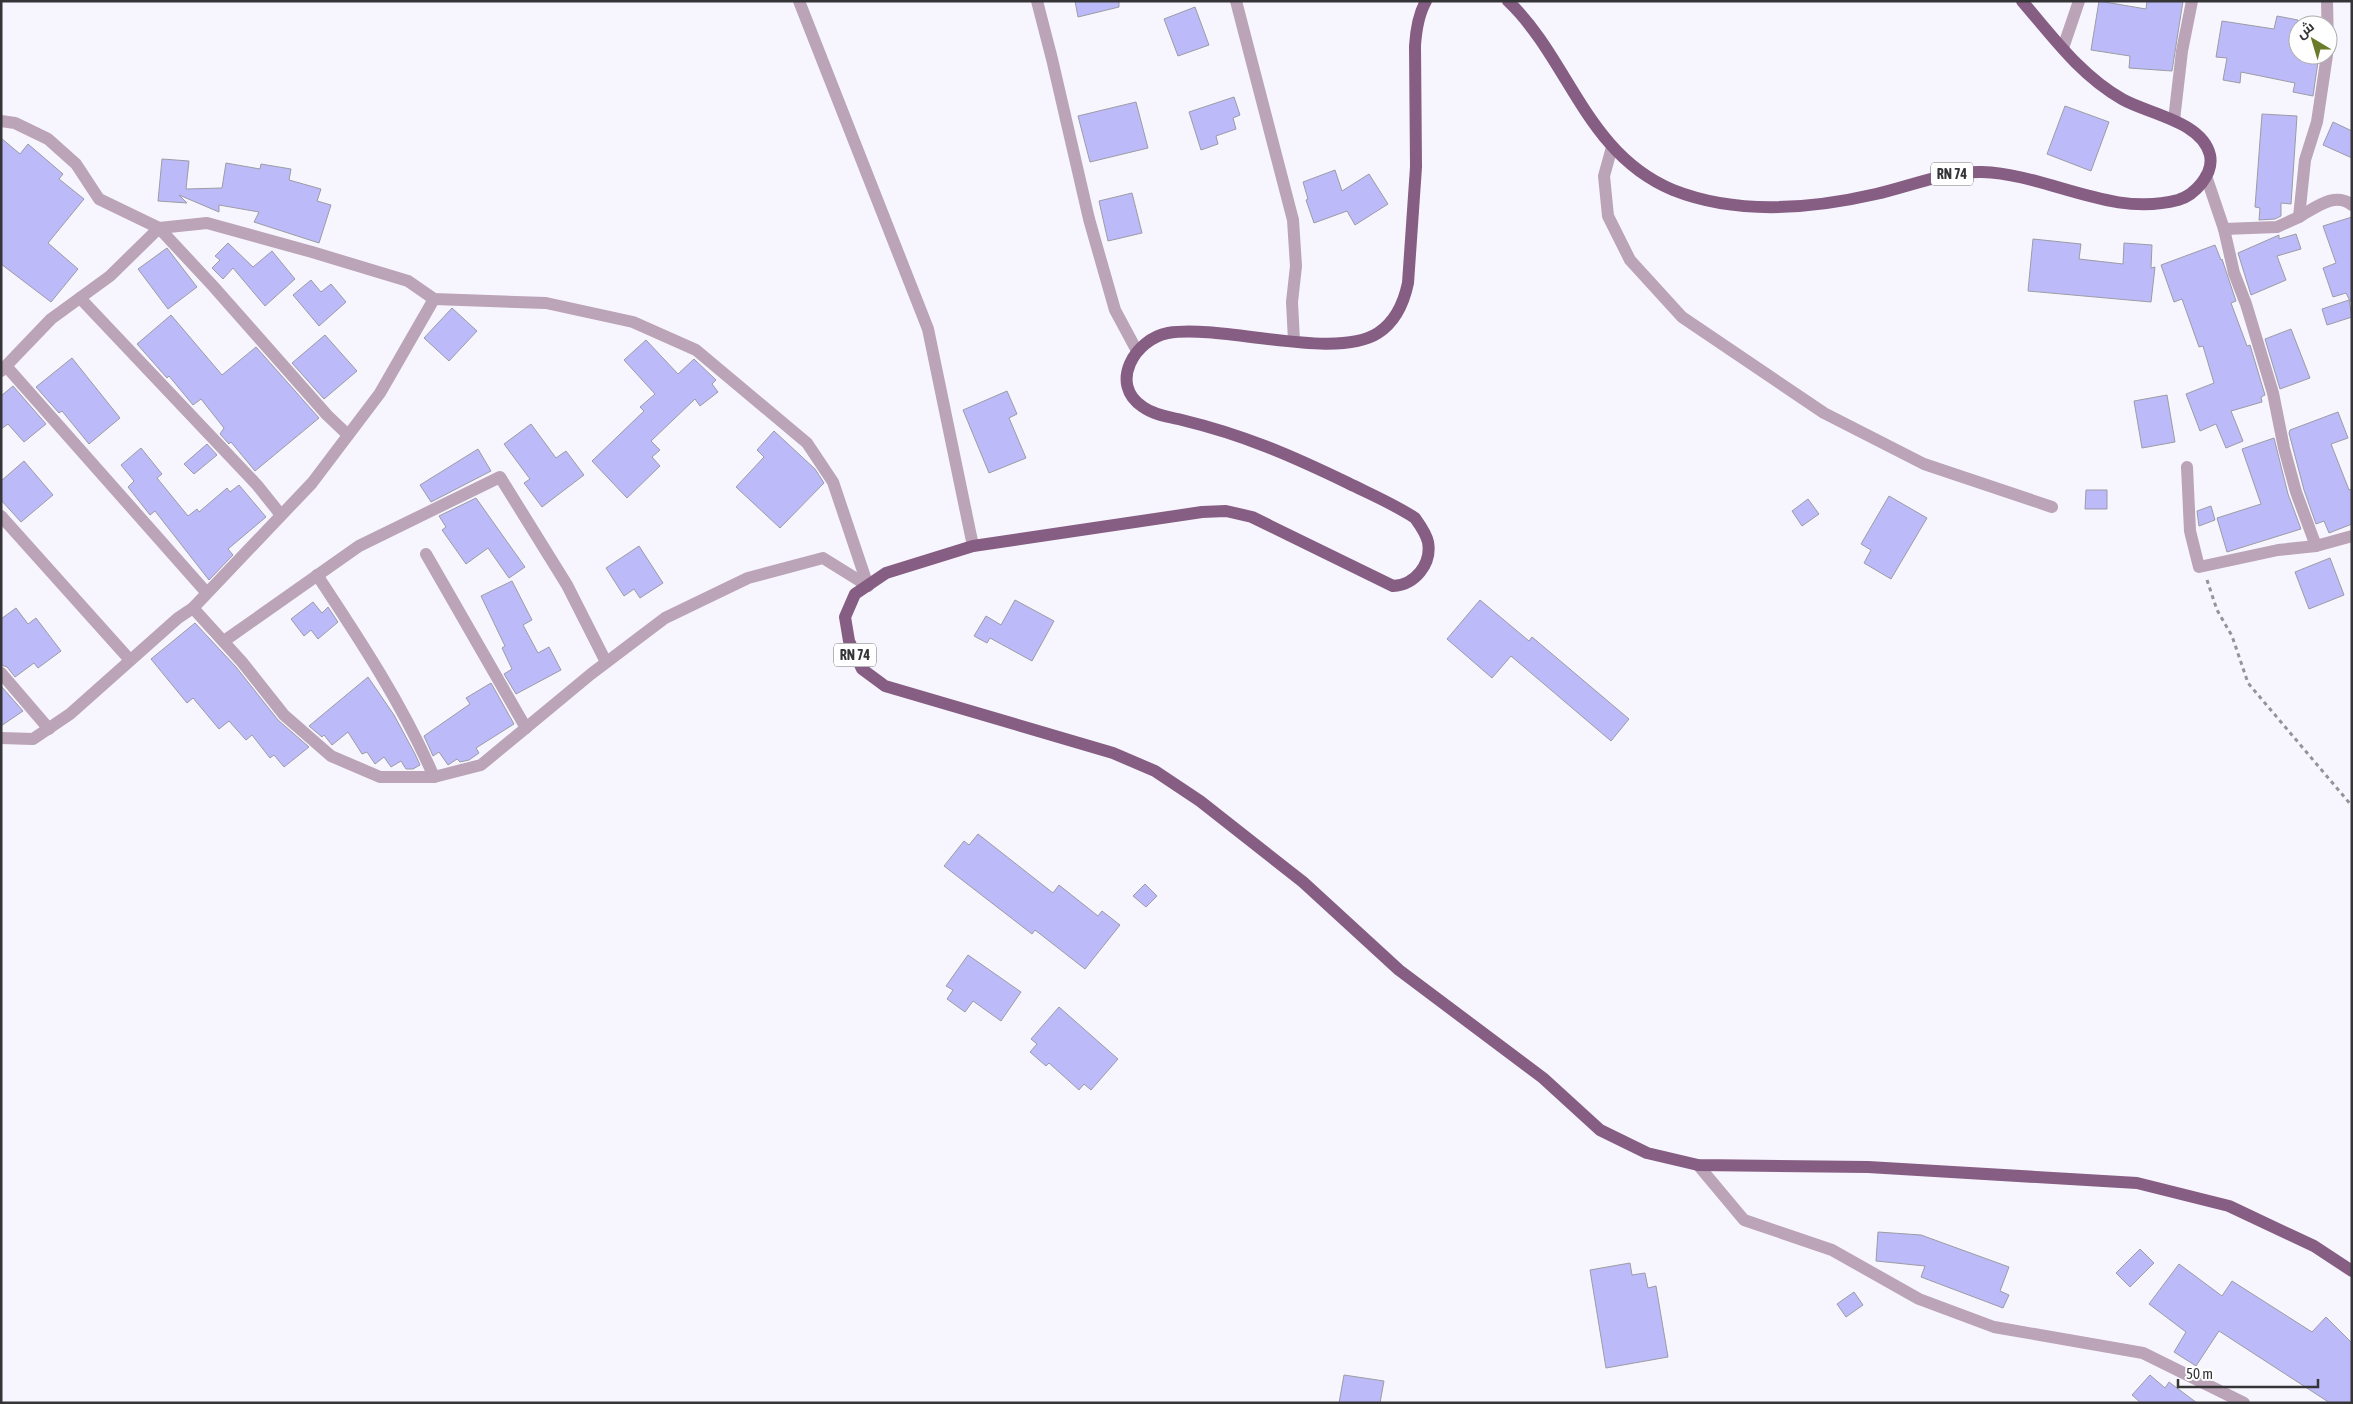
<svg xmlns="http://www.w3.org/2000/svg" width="2353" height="1404" viewBox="0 0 2353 1404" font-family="'Asap Condensed',Cairo,sans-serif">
	<rect width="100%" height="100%" fill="#f7f6fe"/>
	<g fill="#bcbaf9" stroke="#9c9ca5">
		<polygon points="1075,1 1119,1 1119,7 1078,17"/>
		<polygon points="2099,1 2146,9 2147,1 2183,1 2172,71 2129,68 2130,56 2091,50"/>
		<polygon points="1195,7 1209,45 1178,56 1164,19"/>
		<polygon points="2277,16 2298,20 2298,55 2319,55 2313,96 2293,92 2295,83 2241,72 2240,83 2223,80 2227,58 2216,57 2222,21 2274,29"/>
		<polygon points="1234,97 1240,115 1233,118 1236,129 1216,136 1218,144 1201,150 1189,112"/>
		<polygon points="1136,102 1148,148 1090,162 1078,116"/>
		<polygon points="2065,106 2109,122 2091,171 2047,154"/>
		<polygon points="2262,114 2297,116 2291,204 2281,203 2281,216 2275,219 2259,220 2260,208 2255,207"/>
		<polygon points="2333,122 2352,131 2352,158 2323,145"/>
		<polygon points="1,138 20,154 28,144 63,174 59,179 84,199 48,243 78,269 51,302 1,264"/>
		<polygon points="162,159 189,161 186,189 222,188 226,163 260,169 261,164 291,169 289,180 321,189 317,201 331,205 319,243 254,222 259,212 219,205 219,212 179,195 187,203 158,201"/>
		<polygon points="1335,170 1342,191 1369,174 1388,204 1355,225 1347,211 1314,223 1306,200 1308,199 1303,182"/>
		<polygon points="1132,193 1142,233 1108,241 1099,201"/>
		<polygon points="2352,217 2352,301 2350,301 2346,293 2333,297 2323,268 2336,263 2323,226"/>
		<polygon points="2296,234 2301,249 2277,256 2286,280 2251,295 2238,253 2279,235 2279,239"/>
		<polygon points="2033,239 2081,244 2079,259 2123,264 2124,243 2152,245 2151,268 2155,267 2151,302 2028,291"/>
		<polygon points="228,243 253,267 272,251 295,279 265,306 233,268 223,279 212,268 220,260 215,256"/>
		<polygon points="2215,245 2221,260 2222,259 2236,301 2231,303 2247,346 2250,345 2265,395 2261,397 2262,402 2231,411 2243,441 2226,448 2216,424 2200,431 2186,394 2214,383 2203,346 2199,347 2182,299 2174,302 2161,265"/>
		<polygon points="167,248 197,287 168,309 138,269"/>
		<polygon points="311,280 321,292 331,284 346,302 319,326 293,295"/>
		<polygon points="2349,300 2352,317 2327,325 2322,309"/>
		<polygon points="452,308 477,331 449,361 424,338"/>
		<polygon points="171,315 222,375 256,347 319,418 255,471 231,442 229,444 220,434 224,428 201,399 193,405 169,376 167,378 137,344"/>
		<polygon points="2291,329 2310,378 2280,389 2265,339"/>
		<polygon points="325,335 357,371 324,399 292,363"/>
		<polygon points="646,340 678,374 694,359 716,380 712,384 718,392 700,406 695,399 651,441 660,450 652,457 660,466 627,498 592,461 644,411 640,407 655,394 624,360"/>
		<polygon points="72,358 120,418 89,444 62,411 59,413 36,387"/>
		<polygon points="13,386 46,424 24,442 8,424 1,429 1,396"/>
		<polygon points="1007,391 1017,414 1009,418 1026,458 989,473 963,410"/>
		<polygon points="2167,395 2175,442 2142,448 2134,401"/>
		<polygon points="2338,412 2348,438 2331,444 2349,490 2352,489 2352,524 2329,533 2324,521 2316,524 2304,490 2289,433 2290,430"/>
		<polygon points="531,424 556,458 566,451 584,475 542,507 524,483 530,479 504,444"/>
		<polygon points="774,431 815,469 824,483 780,528 736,487 764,457 757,450"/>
		<polygon points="2274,438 2288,494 2301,529 2227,552 2217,518 2261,504 2242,449"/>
		<polygon points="207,444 217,455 194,474 184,464"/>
		<polygon points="141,448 162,474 157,478 188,516 197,509 199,512 227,488 230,492 239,485 266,517 228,549 233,555 209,580 155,511 150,515 128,487 134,481 121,465"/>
		<polygon points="478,449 491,471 431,502 420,485"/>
		<polygon points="24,461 53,495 21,522 1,500 1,481"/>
		<polygon points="2086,490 2107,490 2107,509 2085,509"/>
		<polygon points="1889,496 1927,518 1891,579 1864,563 1871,550 1861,544"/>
		<polygon points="476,498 525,567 509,578 488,548 466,564 442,530 446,527 439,516"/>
		<polygon points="1808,499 1819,514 1802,526 1792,511"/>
		<polygon points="2211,506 2215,520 2199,526 2197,511"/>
		<polygon points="639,546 663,583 640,598 634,589 624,596 606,568"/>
		<polygon points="2330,558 2344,595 2309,609 2295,572"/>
		<polygon points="512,581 532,620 523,625 538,653 549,647 561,670 516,694 504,674 512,669 502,648 505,646 481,596"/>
		<polygon points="1015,600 1054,621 1032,661 990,638 987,643 974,636 986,616 1001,625"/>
		<polygon points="1480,600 1529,641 1532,637 1629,719 1611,741 1511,656 1492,678 1447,639"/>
		<polygon points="313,602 322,613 328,607 338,622 318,639 311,630 304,636 291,619"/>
		<polygon points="16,608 28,624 36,618 61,651 38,668 34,663 15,677 7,667 1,665 1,619"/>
		<polygon points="195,623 236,667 278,720 309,747 284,767 274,755 270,758 252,735 246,740 229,721 219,729 193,698 187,703 151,659"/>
		<polygon points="368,677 394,715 415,754 420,765 413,769 406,769 401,761 391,767 384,757 375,764 367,752 362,754 348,732 332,745 324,735 322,737 309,726"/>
		<polygon points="491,683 514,724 476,748 479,753 469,760 460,762 457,759 448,765 439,752 433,756 424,736 470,704 466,698"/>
		<polygon points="1,686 23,711 1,726"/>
		<polygon points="978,834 1053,893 1059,885 1098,916 1102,911 1120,925 1085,969 1035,930 1032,934 944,866 964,841 969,845"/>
		<polygon points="1145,884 1157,896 1146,907 1133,896"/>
		<polygon points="968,955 1021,992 1001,1021 973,1001 965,1012 947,999 953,990 946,986"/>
		<polygon points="1059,1007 1118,1059 1091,1090 1084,1084 1079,1090 1049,1063 1046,1066 1030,1052 1037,1044 1031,1039"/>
		<polygon points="1878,1232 1921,1235 2009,1267 2000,1291 2009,1295 2003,1308 1921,1277 1925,1266 1876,1261"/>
		<polygon points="2140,1249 2154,1263 2130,1287 2116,1273"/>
		<polygon points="1630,1263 1632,1275 1645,1273 1648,1288 1656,1286 1668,1357 1606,1368 1590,1270"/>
		<polygon points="2179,1264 2222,1296 2232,1281 2312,1332 2326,1317 2352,1343 2352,1403 2330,1403 2219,1331 2196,1366 2174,1352 2186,1332 2149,1304"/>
		<polygon points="1854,1292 1863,1305 1846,1317 1837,1304"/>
		<polygon points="1344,1375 1384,1381 1380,1403 1339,1403"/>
		<polygon points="2150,1375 2165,1388 2169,1382 2197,1403 2141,1403 2132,1395"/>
	</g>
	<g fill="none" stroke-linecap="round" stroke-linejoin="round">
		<polyline stroke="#939398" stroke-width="3" stroke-dasharray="4 4" stroke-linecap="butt" points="2207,580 2217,610 2232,636 2248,683 2352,806"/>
		<g stroke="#bba3b8" stroke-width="12">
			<polyline points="799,1 928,329 973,546"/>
			<polyline points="1037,1 1052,59 1089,219 1115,310 1137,351"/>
			<polyline points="1236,1 1293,220 1296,266 1292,302 1294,341"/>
			<polyline points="2327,1 2328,46"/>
			<polyline points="2063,48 2079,1"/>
			<polyline points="2174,120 2182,51 2192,1"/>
			<polyline points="1,121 15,123 48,139 76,164 99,199 159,228 207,223 312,252 408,281 434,299 546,303 633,322 696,350 807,443 833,482 868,586"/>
			<polyline points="1612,147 1604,176 1608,216 1630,260 1682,317 1824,413 1924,464 2052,507"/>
			<polyline points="2206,176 2224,229 2277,227 2299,217 2305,160 2317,122 2327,55"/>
			<path d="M2299 217C2315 208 2335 191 2352 205"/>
			<polyline points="2224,229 2234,273 2246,304 2273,393 2284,448 2296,492 2316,546 2352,536"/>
			<polyline points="80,298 257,485 281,515"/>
			<polyline points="6,366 206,592"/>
			<polyline points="1,371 51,319 110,276 159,228 213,286 327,415 348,435"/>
			<polyline points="2187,467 2190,531 2199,567 2278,550 2316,546"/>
			<polyline points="1,516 130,660"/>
			<polyline points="426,554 526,728"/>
			<path d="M317 575C360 640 403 705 434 777"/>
			<polyline points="193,608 242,662 284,715 331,756 380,777 434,777 481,765 591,674 665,618 748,578 823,558 868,586"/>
			<polyline points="224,641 359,546 500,477 567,585 606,662"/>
			<polyline points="1,673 49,729"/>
			<polyline points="1,738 33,739 70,714 178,618 193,608 312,483 380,393 434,299"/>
			<polyline points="1698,1165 1744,1220 1832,1250 1919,1299 1994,1327 2143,1353 2244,1403"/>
		</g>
		<g stroke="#865e83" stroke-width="12">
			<path d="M1426 1C1418 15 1416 30 1415 46L1416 167 1408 283C1404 302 1395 322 1378 333 1335 361 1223 324 1168 333 1135 339 1108 384 1143 407 1154 415 1169 417 1182 420 1244 435 1290 455 1348 483 1370 494 1394 504 1415 518 1420 525 1426 533 1428 542 1432 564 1415 585 1393 586L1252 517 1226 511 1202 512 973 546 886 573 855 594 845 617 849 641 862 669 885 686 1113 753 1155 771 1200 801 1303 882 1399 970 1543 1078 1600 1130 1647 1153 1698 1165 1868 1167 2137 1183 2229 1206 2314 1246 2352 1271"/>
			<path d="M1508 1C1569 59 1586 154 1673 190 1736 215 1811 209 1876 194 1911 186 1945 171 1982 172 2048 174 2110 218 2178 200 2195 195 2214 174 2210 155 2202 121 2148 114 2122 99 2080 75 2053 37 2022 1"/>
		</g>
	</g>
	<g text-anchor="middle" stroke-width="4" stroke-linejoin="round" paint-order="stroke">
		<g fill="#fff" stroke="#727274" stroke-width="1">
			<rect x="1931" y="162.5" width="42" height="23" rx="4"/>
			<rect x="834" y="643.5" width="42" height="23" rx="4"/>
		</g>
		<g font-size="14" font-weight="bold" fill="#353538">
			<text x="1952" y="179">RN 74</text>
			<text x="855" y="660">RN 74</text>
		</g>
	</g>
	<rect width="2353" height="1404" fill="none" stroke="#353538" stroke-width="5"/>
	<g transform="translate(2313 40) rotate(322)"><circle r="24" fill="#ffffff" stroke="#aeaeaf"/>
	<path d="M0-4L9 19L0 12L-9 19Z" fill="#6a7c2b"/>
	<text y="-8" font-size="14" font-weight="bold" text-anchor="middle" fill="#353538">ش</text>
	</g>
	<path d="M2178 1379v8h140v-8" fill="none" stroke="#353538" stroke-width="2.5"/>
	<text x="2186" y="1379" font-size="15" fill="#353538" stroke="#ffffff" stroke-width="4" paint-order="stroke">50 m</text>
</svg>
